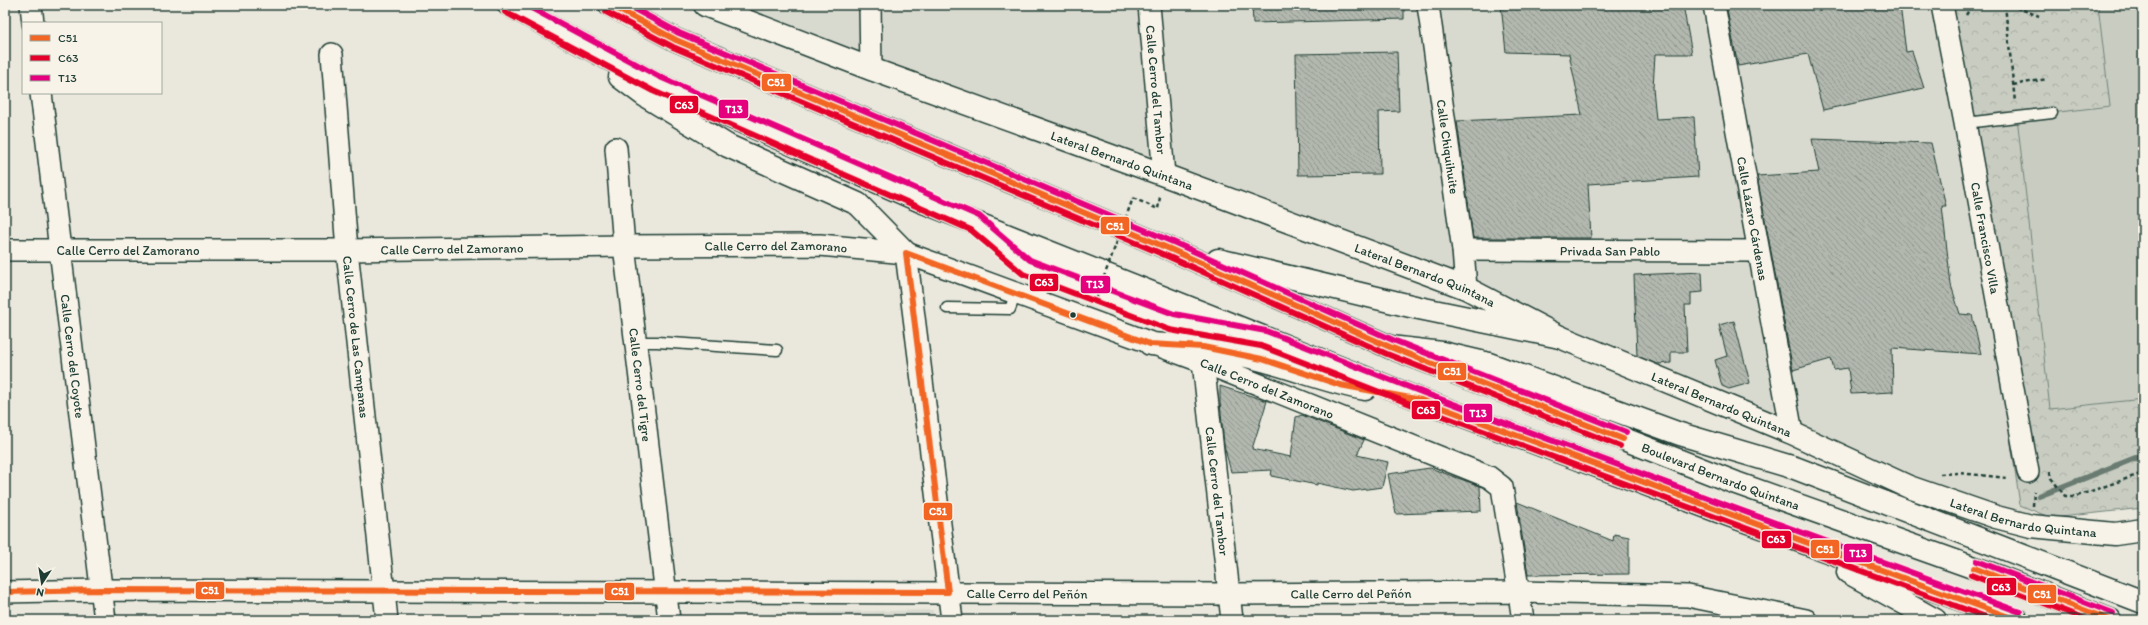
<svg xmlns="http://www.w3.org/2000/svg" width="2148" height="625" viewBox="0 0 2148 625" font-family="Itim,sans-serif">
	<defs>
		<pattern id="park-crowns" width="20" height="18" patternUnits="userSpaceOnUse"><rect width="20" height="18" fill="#c8ccc1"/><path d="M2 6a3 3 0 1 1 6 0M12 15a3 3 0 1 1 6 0" fill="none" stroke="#abb0a6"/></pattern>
		<pattern id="building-back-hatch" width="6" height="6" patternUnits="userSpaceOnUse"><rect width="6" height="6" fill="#b2b8ae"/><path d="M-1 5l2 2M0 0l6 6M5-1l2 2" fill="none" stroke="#90978e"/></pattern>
	</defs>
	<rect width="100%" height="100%" fill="#eae8dd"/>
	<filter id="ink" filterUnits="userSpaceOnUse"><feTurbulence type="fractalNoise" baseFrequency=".025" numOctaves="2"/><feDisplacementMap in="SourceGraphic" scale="8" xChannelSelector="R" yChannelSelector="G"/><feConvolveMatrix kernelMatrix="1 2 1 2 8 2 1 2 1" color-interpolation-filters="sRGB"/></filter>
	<g filter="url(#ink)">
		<g fill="#d9dacf">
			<polygon points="705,5 1942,5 2028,472 2031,526 1996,517 1466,288"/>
			<polygon points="933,610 934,620 691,620 691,615"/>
		</g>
		<polygon fill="url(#park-crowns)" stroke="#74847a" points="1947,5 2143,5 2143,508 2051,518 2020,505"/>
		<polygon fill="#c8ccc1" stroke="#74847a" points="2098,5 2143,5 2143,399 2050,409 2017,117 2110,106"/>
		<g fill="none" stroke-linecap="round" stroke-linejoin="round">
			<polyline stroke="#6a7c72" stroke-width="6" points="2039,496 2143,455"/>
		</g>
		<g fill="url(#building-back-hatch)" stroke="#1f3d34">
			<polygon points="1252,5 1404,5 1404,19 1253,23"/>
			<polygon points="1501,5 1683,5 1692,54 1655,54 1653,88 1656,119 1694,117 1698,177 1588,184 1591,238 1473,238 1457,121 1582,115 1569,54 1506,52"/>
			<polygon points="1726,5 1900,5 1906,52 1912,51 1924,88 1823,110 1808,54 1738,66"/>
			<polygon points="1397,52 1399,111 1379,112 1380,174 1298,175 1296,54"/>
			<polygon points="1812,139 1931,143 1946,206 1942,206 1951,285 1960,314 1972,315 1981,354 1892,348 1893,392 1851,394 1848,368 1834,370 1831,359 1793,370 1757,176 1819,172"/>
			<polygon points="1702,272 1703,292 1691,293 1691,305 1685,305 1687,352 1671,352 1671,363 1657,364 1637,356 1634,275"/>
			<polygon points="1734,321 1750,383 1729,389 1722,386 1715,360 1727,356 1719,325"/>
			<polygon points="1220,386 1267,401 1252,449 1291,457 1296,417 1302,415 1364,440 1357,455 1388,462 1382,487 1353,491 1317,483 1317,485 1271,476 1272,470 1231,472 1224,445 1220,402"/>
			<polygon points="1430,468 1480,486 1481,511 1396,514 1388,474"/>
			<polygon points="1517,502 1613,541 1614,534 1629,537 1629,574 1528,575"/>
		</g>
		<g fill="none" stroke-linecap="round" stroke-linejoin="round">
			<defs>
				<g id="lane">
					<polyline points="1965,123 2052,113"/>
					<polyline points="990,236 1026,267 1172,322 1226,332"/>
					<polyline points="947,308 1010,309 1016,293"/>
					<polyline points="636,342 657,342 777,350"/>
				</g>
				<g id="street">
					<polyline points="31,5 33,23"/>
					<polyline points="870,5 871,69"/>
					<path id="s1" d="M1149 5 1164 175"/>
					<path id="s2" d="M1428 5 1463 250 1466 288"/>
					<path id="s3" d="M1714 5 1792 433"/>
					<path id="s4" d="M1942 5 1965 123 2028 472"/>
					<path id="s5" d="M332 54 347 250 387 620"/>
					<path id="s6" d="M41 93 105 620"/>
					<path id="s7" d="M616 148 624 246 669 620"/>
					<path id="s8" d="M5 250H347L624 246 820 245 906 253 1203 362 1489 477 1502 487 1523 620"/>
					<path id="s9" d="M1463 250 1757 251"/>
					<polyline points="906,253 952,620"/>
					<path id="s10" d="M1203 362 1232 620"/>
					<path id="s11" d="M5 592 101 590 1228 594 1520 592 1688 596 1806 620"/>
				</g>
				<g id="secondary">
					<path id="s12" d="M705 5 871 69 1164 175 1466 288 1560 337 1792 433 1909 487 1996 517 2031 526 2115 534 2143 530"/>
				</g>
				<g id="primary">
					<polyline points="509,5 656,84 923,202 1421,400 1715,510 2017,620"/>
					<path id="s13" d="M610 5 676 40 1170 249 1390 347 1736 483 1989 573 2110 620"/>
					<polyline points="620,77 644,95 728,146 858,204 906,253"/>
					<polyline points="1218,260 1419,308 1560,337"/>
					<path d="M1150 344C1188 346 1226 350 1262 360 1297 369 1330 383 1365 389"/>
					<polyline points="1848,572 1935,620"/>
				</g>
				<polyline id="highway" points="1390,347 1442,353 1489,364 1680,434 1795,468 2143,602"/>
			</defs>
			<use href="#lane" stroke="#1f3d34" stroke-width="13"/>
			<use href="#street" stroke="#1f3d34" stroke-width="24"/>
			<use href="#secondary" stroke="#1f3d34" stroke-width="25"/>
			<use href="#primary" stroke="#1f3d34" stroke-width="25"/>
			<use href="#highway" stroke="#1f3d34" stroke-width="25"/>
			<g stroke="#1f3d34" stroke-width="2.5" stroke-dasharray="4 3" stroke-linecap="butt">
				<polyline points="2005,5 2015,102"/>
				<polyline points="2010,5 2039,16"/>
				<polyline points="1966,15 1972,5"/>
				<polyline points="2013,85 2047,79"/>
				<polyline points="1133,198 1158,209 1160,197"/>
				<polyline points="2050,471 2051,478 2065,496 2077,496 2143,473"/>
				<polyline points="1940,474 1959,473 2008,478"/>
				<polyline points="2033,506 2034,491"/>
			</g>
			<use href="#lane" stroke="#f7f3e8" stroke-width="10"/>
			<use href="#street" stroke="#f7f3e8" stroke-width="21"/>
			<use href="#secondary" stroke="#f7f3e8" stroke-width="22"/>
			<use href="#primary" stroke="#f7f3e8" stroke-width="22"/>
			<use href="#highway" stroke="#f7f3e8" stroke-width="22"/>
			<polyline stroke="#1f3d34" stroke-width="2.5" stroke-dasharray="4 3" stroke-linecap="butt" points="1094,304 1133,198"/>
			<defs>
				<g id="bus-1">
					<polyline points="610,5 676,40 1170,249 1390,347 1623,439"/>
					<polyline points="1974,568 2110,620"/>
					<polyline points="5,592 101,590 948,592 906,253 1150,344 1203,347 1262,359 1340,385 1421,400 2017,620"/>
				</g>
				<g id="bus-2">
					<polyline points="505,12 653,91 971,230 1023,274 1170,330 1261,346 1418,407 1994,620"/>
					<polyline points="606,12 673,47 1167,256 1387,354 1620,446"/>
					<polyline points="1971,575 2088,620"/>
				</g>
				<g id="bus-3">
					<polyline points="526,5 660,77 979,216 1030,260 1174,314 1266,331 1424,393 1718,502 2020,612"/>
					<polyline points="627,5 679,33 1173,242 1393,340 1626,432"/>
					<polyline points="1977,561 2113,613"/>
				</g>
			</defs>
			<use href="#bus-1" stroke="#f7f3e8" stroke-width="9"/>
			<use href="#bus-2" stroke="#f7f3e8" stroke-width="9"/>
			<use href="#bus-3" stroke="#f7f3e8" stroke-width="9"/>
			<use href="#bus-1" stroke="#f26522" stroke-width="6"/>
			<use href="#bus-2" stroke="#e4002b" stroke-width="6"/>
			<use href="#bus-3" stroke="#e5007d" stroke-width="6"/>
		</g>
	</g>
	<circle fill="#1f3d34" stroke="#f7f3e8" stroke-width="1.5" cx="1073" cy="315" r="3.5"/>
	<g text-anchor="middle" stroke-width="3.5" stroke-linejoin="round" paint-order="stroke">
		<g font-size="13" fill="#1f3d34" stroke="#f7f3e8">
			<text dy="5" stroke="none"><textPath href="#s1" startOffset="85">Calle Cerro del Tambor</textPath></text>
			<text dy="5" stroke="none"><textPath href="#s2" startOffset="143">Calle Chiquihuite</textPath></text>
			<text dy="5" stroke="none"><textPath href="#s12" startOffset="445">Lateral Bernardo Quintana</textPath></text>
			<text dy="5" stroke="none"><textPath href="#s3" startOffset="217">Calle Lázaro Cárdenas</textPath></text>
			<text dy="5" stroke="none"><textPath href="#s4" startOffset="237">Calle Francisco Villa</textPath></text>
			<text dy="5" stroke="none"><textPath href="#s8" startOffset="771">Calle Cerro del Zamorano</textPath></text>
			<text dy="5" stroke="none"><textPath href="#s8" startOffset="447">Calle Cerro del Zamorano</textPath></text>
			<text dy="5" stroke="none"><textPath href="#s9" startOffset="147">Privada San Pablo</textPath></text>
			<text dy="5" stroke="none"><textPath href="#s8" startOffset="123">Calle Cerro del Zamorano</textPath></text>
			<text dy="5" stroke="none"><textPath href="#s12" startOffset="769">Lateral Bernardo Quintana</textPath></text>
			<text dy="5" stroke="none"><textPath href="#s5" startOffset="284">Calle Cerro de Las Campanas</textPath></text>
			<text dy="5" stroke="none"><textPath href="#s6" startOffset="265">Calle Cerro del Coyote</textPath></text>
			<text dy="5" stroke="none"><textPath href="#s7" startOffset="238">Calle Cerro del Tigre</textPath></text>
			<text dy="5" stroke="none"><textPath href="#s8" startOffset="1287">Calle Cerro del Zamorano</textPath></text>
			<text dy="5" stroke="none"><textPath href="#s12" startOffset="1093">Lateral Bernardo Quintana</textPath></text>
			<text dy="5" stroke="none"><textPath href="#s13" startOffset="1207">Boulevard Bernardo Quintana</textPath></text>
			<text dy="5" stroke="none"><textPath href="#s10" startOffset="130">Calle Cerro del Tambor</textPath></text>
			<text dy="5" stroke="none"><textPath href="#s12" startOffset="1417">Lateral Bernardo Quintana</textPath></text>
			<text dy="5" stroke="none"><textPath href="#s11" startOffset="1022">Calle Cerro del Peñón</textPath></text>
			<text dy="5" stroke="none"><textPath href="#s11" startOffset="1346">Calle Cerro del Peñón</textPath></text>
		</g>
	</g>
	<g stroke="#f7f3e8" stroke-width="1.5">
		<rect x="761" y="73" width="31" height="19" rx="4" fill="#f26522"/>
		<rect x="669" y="95" width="30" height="19" rx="4" fill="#e4002b"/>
		<rect x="718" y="99" width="31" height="20" rx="4" fill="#e5007d"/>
		<rect x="1100" y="216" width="30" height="19" rx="4" fill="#f26522"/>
		<rect x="1029" y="273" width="30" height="19" rx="4" fill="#e4002b"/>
		<rect x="1080" y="275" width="31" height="19" rx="4" fill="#e5007d"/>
		<rect x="1437" y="362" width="30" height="19" rx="4" fill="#f26522"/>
		<rect x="1411" y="400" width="30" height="20" rx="4" fill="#e4002b"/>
		<rect x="1463" y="403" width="30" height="20" rx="4" fill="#e5007d"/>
		<rect x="923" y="502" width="30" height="19" rx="4" fill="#f26522"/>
		<rect x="1761" y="530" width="31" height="19" rx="4" fill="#e4002b"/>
		<rect x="1810" y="539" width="30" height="20" rx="4" fill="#f26522"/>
		<rect x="1843" y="543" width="30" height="20" rx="4" fill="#e5007d"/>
		<rect x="1986" y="577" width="31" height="19" rx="4" fill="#e4002b"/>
		<rect x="195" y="581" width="30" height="19" rx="4" fill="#f26522"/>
		<rect x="604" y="582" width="31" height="19" rx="4" fill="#f26522"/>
		<rect x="2027" y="584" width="30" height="20" rx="4" fill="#f26522"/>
	</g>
	<g font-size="11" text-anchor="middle" font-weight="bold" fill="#fff">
		<text x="776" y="86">C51</text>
		<text x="684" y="109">C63</text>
		<text x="734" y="113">T13</text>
		<text x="1115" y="230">C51</text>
		<text x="1044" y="286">C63</text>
		<text x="1095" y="288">T13</text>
		<text x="1452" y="375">C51</text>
		<text x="1426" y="414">C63</text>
		<text x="1478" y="417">T13</text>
		<text x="938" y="515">C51</text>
		<text x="1776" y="543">C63</text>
		<text x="1825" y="553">C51</text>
		<text x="1858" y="557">T13</text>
		<text x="2001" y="591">C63</text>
		<text x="210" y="594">C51</text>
		<text x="620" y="595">C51</text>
		<text x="2042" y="598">C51</text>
	</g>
	<rect width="2148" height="625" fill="none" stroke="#f7f3e8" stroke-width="20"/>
	<rect x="10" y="10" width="2128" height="605" fill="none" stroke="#1f3d34" stroke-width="1.5" filter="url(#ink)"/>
	<rect x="22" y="22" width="140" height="72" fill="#f7f3e8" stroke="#a1aaa0"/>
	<rect x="30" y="35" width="20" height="6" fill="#f26522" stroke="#a1aaa0"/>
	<text x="58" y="42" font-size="12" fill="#1f3d34">C51</text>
	<rect x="30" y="55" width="20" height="6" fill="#e4002b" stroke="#a1aaa0"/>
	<text x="58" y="62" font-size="12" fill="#1f3d34">C63</text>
	<rect x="30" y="75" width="20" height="6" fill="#e5007d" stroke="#a1aaa0"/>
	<text x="58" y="82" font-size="12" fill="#1f3d34">T13</text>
	<g transform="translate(42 583) rotate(192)" stroke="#f7f3e8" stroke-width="3" paint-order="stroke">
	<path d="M0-3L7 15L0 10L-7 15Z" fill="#1f3d34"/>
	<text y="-6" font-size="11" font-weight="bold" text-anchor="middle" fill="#1f3d34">N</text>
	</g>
</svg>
